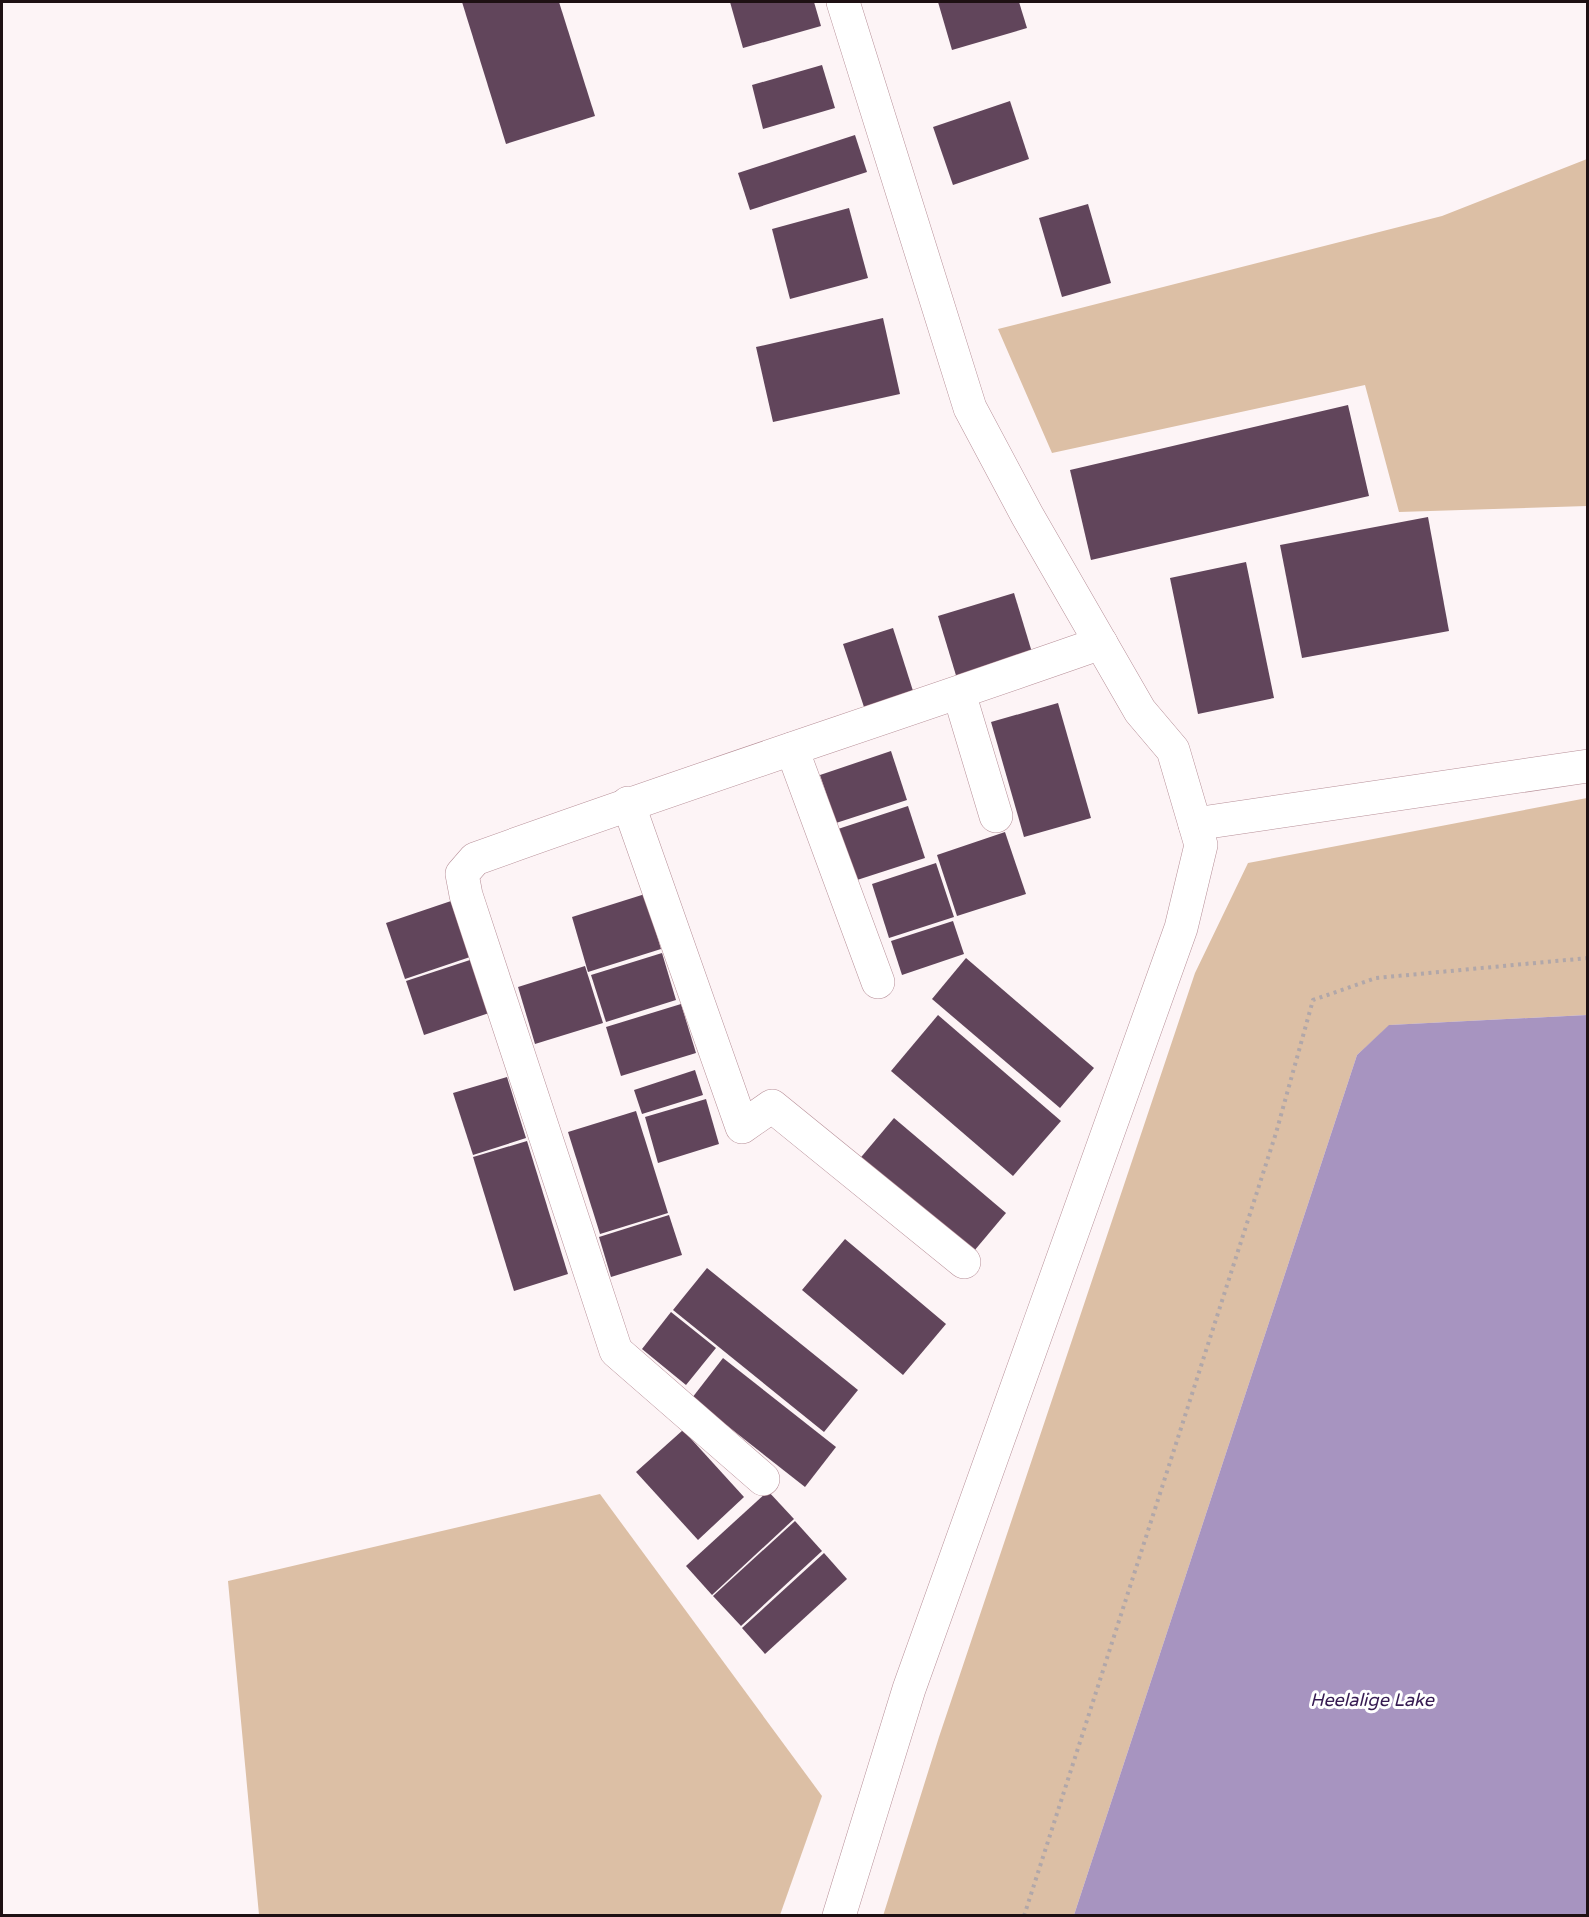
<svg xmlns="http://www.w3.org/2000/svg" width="1589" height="1917" viewBox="0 0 1589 1917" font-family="'Varela Round',sans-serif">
	<rect width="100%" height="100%" fill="#fdf4f6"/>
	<g fill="#dcbfa5">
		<polygon points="1587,159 1587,506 1399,512 1365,385 1052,453 998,329 1442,216"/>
		<polygon points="1587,798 1587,1015 1390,1025 1357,1055 1074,1915 883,1916 939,1737 1195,973 1248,863"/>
		<polygon points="600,1494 822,1796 780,1915 259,1915 228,1581"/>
	</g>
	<polygon fill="#a794c0" points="1587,1015 1587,1915 1074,1915 1357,1055 1389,1025"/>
	<g fill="#61455b">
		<polygon points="462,2 559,2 595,116 506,144"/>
		<polygon points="730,2 814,2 821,26 743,48"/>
		<polygon points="938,2 1019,2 1027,28 952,50"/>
		<polygon points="822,65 835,108 763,129 752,85"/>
		<polygon points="1010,101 1029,159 953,185 933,127"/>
		<polygon points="855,135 867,172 750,210 738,173"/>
		<polygon points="1088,204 1111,283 1062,297 1039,218"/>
		<polygon points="849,208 868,278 790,299 772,229"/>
		<polygon points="883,318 900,394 773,422 756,347"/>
		<polygon points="1348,405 1369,496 1091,560 1070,470"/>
		<polygon points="1428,517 1449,631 1302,658 1280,545"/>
		<polygon points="1246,562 1274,698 1198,714 1170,578"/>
		<polygon points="1014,593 1034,659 958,682 938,616"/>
		<polygon points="893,628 914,694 865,710 843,644"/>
		<polygon points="1058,703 1091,818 1024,837 991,722"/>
		<polygon points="891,751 907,800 836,823 820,775"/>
		<polygon points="908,806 925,858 854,881 838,829"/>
		<polygon points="1005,832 1026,894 957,916 937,855"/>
		<polygon points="936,863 954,917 889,938 872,884"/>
		<polygon points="645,894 661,949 588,972 572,917"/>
		<polygon points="454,900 473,956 405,979 386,923"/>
		<polygon points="953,921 964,954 902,975 891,941"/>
		<polygon points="662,953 676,1000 606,1022 591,975"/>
		<polygon points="966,958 1094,1068 1060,1108 932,999"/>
		<polygon points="473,959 492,1012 424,1035 406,981"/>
		<polygon points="585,966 603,1023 535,1044 518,987"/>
		<polygon points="681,1004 696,1053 621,1076 606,1027"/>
		<polygon points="938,1015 1061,1121 1013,1176 891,1071"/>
		<polygon points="695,1070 703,1095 642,1114 634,1090"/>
		<polygon points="507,1077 526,1138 473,1155 453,1093"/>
		<polygon points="706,1099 719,1144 658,1163 645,1117"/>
		<polygon points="636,1111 668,1213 600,1234 568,1132"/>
		<polygon points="894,1118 1006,1213 969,1257 857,1162"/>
		<polygon points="527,1141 568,1274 514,1291 473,1157"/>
		<polygon points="669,1215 682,1255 611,1277 599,1237"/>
		<polygon points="845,1239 946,1324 903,1375 802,1290"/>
		<polygon points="707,1268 858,1390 824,1432 673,1310"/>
		<polygon points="671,1312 716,1348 686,1385 642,1349"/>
		<polygon points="723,1358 836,1447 805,1487 692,1398"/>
		<polygon points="683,1430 744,1497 698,1540 636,1472"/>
		<polygon points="768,1491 794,1519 712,1595 686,1566"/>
		<polygon points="795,1521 822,1551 741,1626 713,1596"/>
		<polygon points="824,1553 847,1579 765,1654 742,1628"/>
	</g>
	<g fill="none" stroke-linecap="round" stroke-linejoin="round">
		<defs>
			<g id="minor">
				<polyline points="959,693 996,816"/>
				<polyline points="792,749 878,982"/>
				<polyline points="628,803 742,1127 772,1106 964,1262"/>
				<polyline points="1195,824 1588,766"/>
				<path d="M763 1479 616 1351 466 895 462 874 475 859C682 784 893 716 1101 643"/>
			</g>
			<polyline id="tertiary" points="839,1916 909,1689 1181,928 1201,845 1173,750 1140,711 1027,515 970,408 843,2"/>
		</defs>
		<use href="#minor" stroke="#b78f98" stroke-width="34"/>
		<use href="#tertiary" stroke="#b78f98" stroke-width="34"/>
		<polyline stroke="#b1a7a9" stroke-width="4" stroke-dasharray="3 4.5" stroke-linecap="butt" points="1024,1916 1276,1133 1313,1000 1376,978 1588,958"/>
		<use href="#minor" stroke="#fff" stroke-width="33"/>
		<use href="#tertiary" stroke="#fff" stroke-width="33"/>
	</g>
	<g text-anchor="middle" stroke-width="6" stroke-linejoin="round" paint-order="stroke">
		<g font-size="18" font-style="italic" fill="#361b52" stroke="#fff">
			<text x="1372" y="1706">Heelalige Lake</text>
		</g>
	</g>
	<rect width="1589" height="1917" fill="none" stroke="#1e1013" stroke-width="6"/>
</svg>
